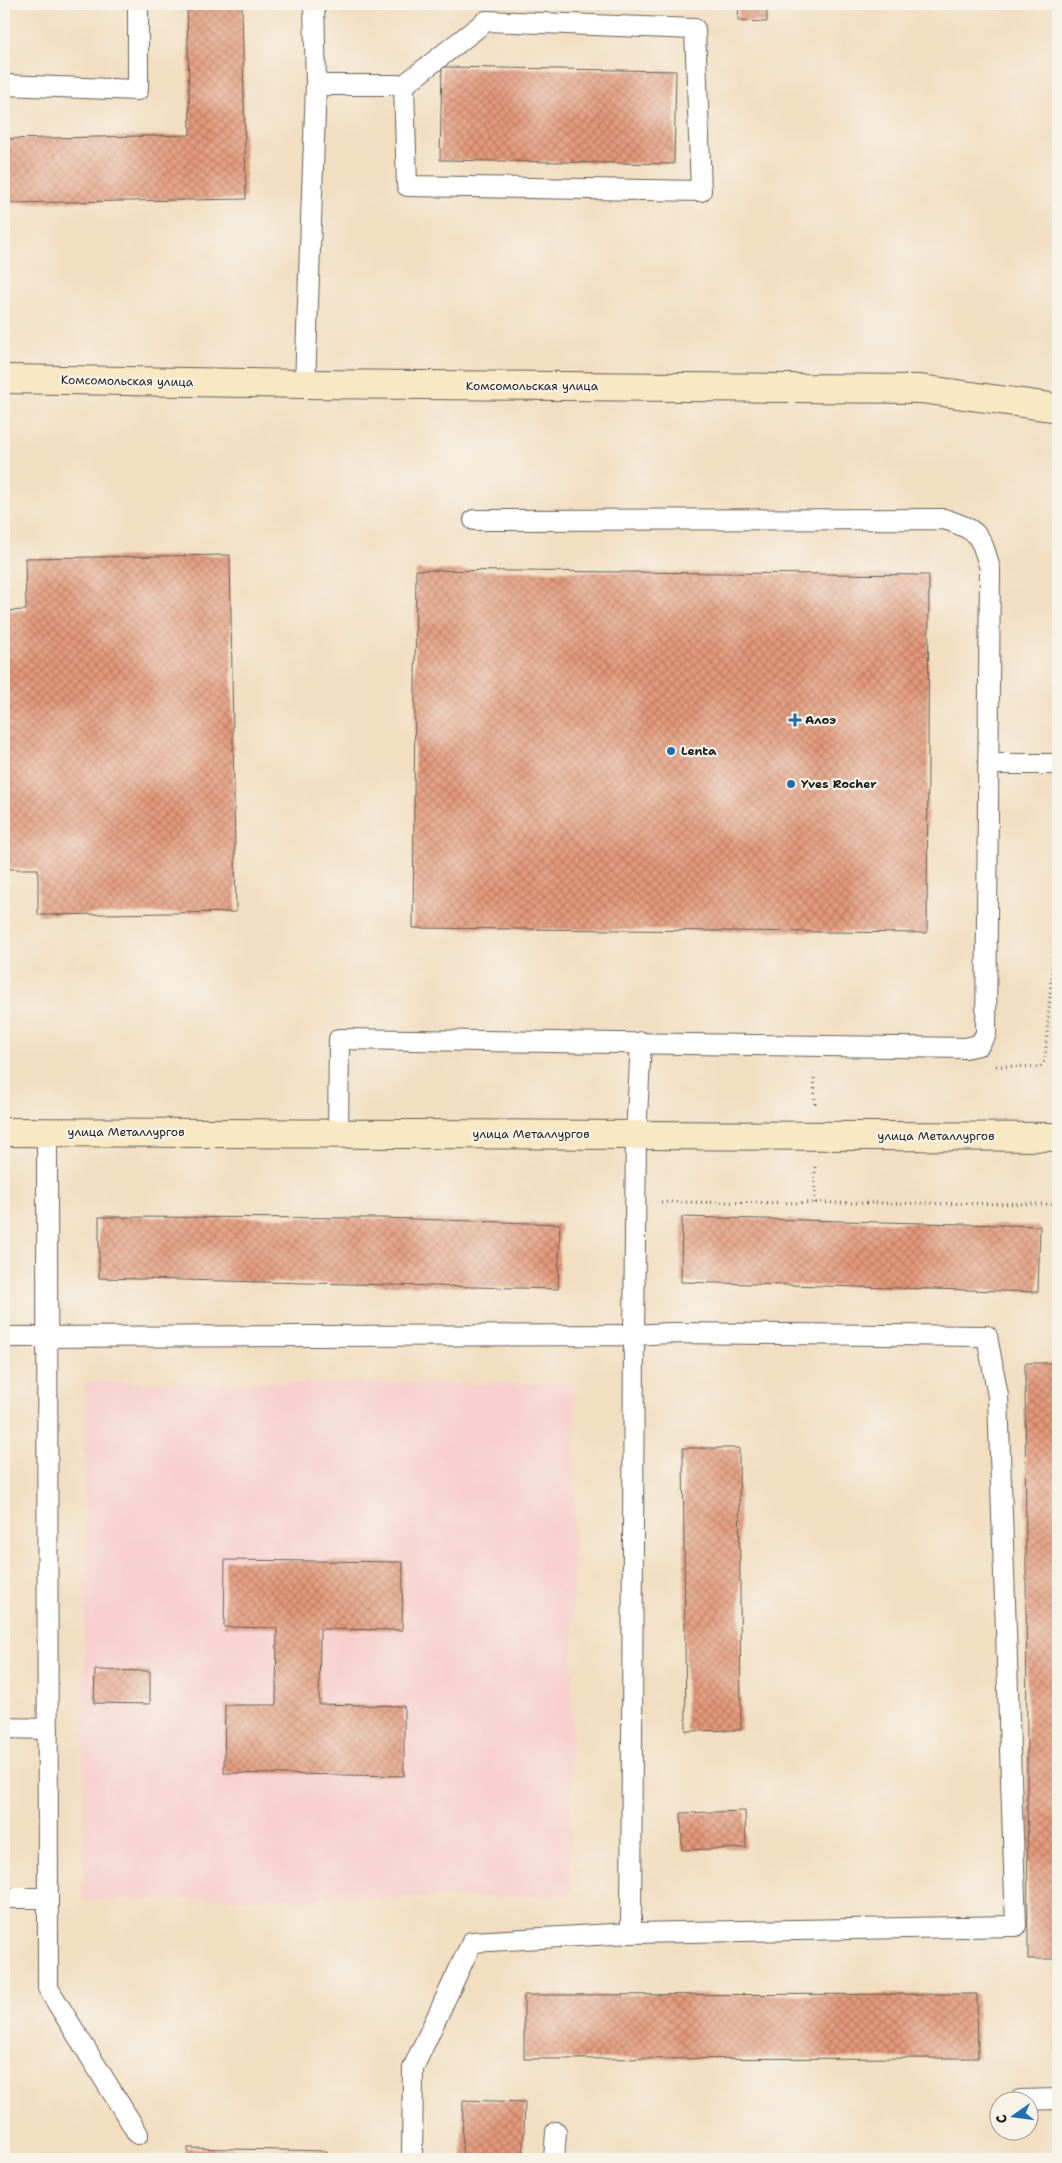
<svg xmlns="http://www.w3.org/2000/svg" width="1062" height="2163" viewBox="0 0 1062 2163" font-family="'Shantell Sans',sans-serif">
	<defs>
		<pattern id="building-cross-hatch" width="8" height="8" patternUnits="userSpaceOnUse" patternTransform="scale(1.25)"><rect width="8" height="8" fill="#e4997a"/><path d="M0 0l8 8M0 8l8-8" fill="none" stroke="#b87c63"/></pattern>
	</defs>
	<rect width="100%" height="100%" fill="#f7f3e8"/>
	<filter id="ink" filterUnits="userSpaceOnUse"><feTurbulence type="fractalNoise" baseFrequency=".02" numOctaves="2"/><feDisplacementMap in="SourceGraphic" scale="10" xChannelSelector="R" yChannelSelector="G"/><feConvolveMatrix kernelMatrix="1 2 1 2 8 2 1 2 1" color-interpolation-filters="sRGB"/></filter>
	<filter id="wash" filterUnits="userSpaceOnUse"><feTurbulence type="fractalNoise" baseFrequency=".0096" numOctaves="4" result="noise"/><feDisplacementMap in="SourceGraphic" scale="20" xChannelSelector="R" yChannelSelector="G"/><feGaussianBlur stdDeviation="1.12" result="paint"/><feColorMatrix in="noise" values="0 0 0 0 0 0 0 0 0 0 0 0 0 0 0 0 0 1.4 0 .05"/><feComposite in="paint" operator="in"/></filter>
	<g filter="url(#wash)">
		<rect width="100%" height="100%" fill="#f2dec1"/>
		<polygon fill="#f7d0ce" points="85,1382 575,1384 570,1896 83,1900"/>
		<g id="blocks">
			<g fill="url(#building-cross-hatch)">
				<polygon points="187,4 242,4 246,199 4,203 4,139 190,135"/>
				<polygon points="739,4 767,4 767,22 738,21"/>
				<polygon points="442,67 676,71 674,164 440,160"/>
				<polygon points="230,555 236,912 38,915 38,869 4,869 4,611 26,610 25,558"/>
				<polygon points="416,570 929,575 927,933 413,928"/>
				<polygon points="99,1217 383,1218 560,1224 558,1289 99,1278"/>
				<polygon points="682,1217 1040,1226 1038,1292 681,1282"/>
				<polygon points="1025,1363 1058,1363 1058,2080 1056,2080 1056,1959 1028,1959"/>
				<polygon points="683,1448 739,1448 741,1730 686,1731"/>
				<polygon points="225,1560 403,1562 402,1630 320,1629 319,1704 404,1706 404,1776 224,1773 225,1705 276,1705 277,1628 224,1627"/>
				<polygon points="95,1670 150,1671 150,1704 94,1703"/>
				<polygon points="745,1811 746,1848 682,1850 681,1813"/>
				<polygon points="977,1994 978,2058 524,2059 524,1995"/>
				<polygon points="463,2100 525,2102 523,2159 462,2159"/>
				<polygon points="188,2148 327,2151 327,2159 188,2159"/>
				<polygon points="4,2156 70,2158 70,2159 4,2159"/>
			</g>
		</g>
	</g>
	<g filter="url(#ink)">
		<use href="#blocks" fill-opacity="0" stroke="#676056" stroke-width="1"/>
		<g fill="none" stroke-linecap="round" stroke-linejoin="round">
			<defs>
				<g id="lane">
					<polyline points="4,85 138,90 138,4"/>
					<polyline points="316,85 404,85 486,21 695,29 701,191 407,186 404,85"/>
					<polyline points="305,384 316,85 314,4"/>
					<polyline points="989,764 1058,764"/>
					<polyline points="47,1132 48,1988 138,2134"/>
					<path d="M338 1133 339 1039 965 1048 979 1045 986 1034 990 569C981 534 978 530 944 519L474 520"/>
					<polyline points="4,1337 634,1335 631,1933 472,1942 413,2068 412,2159"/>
					<polyline points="4,1728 48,1729"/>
					<polyline points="4,1898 48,1898"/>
					<polyline points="631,1933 1016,1926 998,1396 987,1336 669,1333 634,1335 636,1135 641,1042"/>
					<polyline points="1020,2100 1058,2099"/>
					<polyline points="554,2159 556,2132"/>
				</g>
				<g id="secondary">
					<polyline points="4,379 305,384 921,389 1058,408"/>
					<polyline points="4,1132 1058,1137"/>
				</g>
			</defs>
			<use href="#lane" stroke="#676056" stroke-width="22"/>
			<use href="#secondary" stroke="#676056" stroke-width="30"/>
			<g stroke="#676056" stroke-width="3" stroke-dasharray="1 4" stroke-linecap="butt">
				<polyline points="996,1066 1040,1067 1045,1060 1058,889"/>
				<polyline points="814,1073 815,1107"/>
				<polyline points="661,1202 1058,1204"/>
				<polyline points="815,1203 815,1165"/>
			</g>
			<use href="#lane" stroke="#fff" stroke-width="20"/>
			<use href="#secondary" stroke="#f8e8c3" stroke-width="28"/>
		</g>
	</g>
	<g fill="#1f6fb2" stroke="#f7f3e8" stroke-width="2">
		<path d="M792.5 712.5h5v5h5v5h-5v5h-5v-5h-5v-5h5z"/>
		<circle cx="671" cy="751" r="5"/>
		<circle cx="791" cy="784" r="5"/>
	</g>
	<g text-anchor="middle" stroke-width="4.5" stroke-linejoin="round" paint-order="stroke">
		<g font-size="12" fill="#1c1c1c" stroke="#f7f3e8">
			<text transform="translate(127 381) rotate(1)" y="4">Комсомольская улица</text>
			<text x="532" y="390">Комсомольская улица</text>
			<text x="126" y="1136">улица Металлургов</text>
			<text x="531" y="1138">улица Металлургов</text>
			<text x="936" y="1140">улица Металлургов</text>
		</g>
		<g font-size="12" font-weight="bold" fill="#1c1c1c" stroke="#f7f3e8" text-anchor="start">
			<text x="805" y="724">Алоэ</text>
			<text x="681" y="755">Lenta</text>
			<text x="801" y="788">Yves Rocher</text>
		</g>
	</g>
	<rect width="1062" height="2163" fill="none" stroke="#f7f3e8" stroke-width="20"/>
	<g transform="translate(1014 2116) rotate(256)"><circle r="24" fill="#f7f3e8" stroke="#9f9d96"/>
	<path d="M0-4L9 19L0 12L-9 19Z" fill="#1f6fb2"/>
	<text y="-8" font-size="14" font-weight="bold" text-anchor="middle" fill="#1c1c1c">С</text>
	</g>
</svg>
